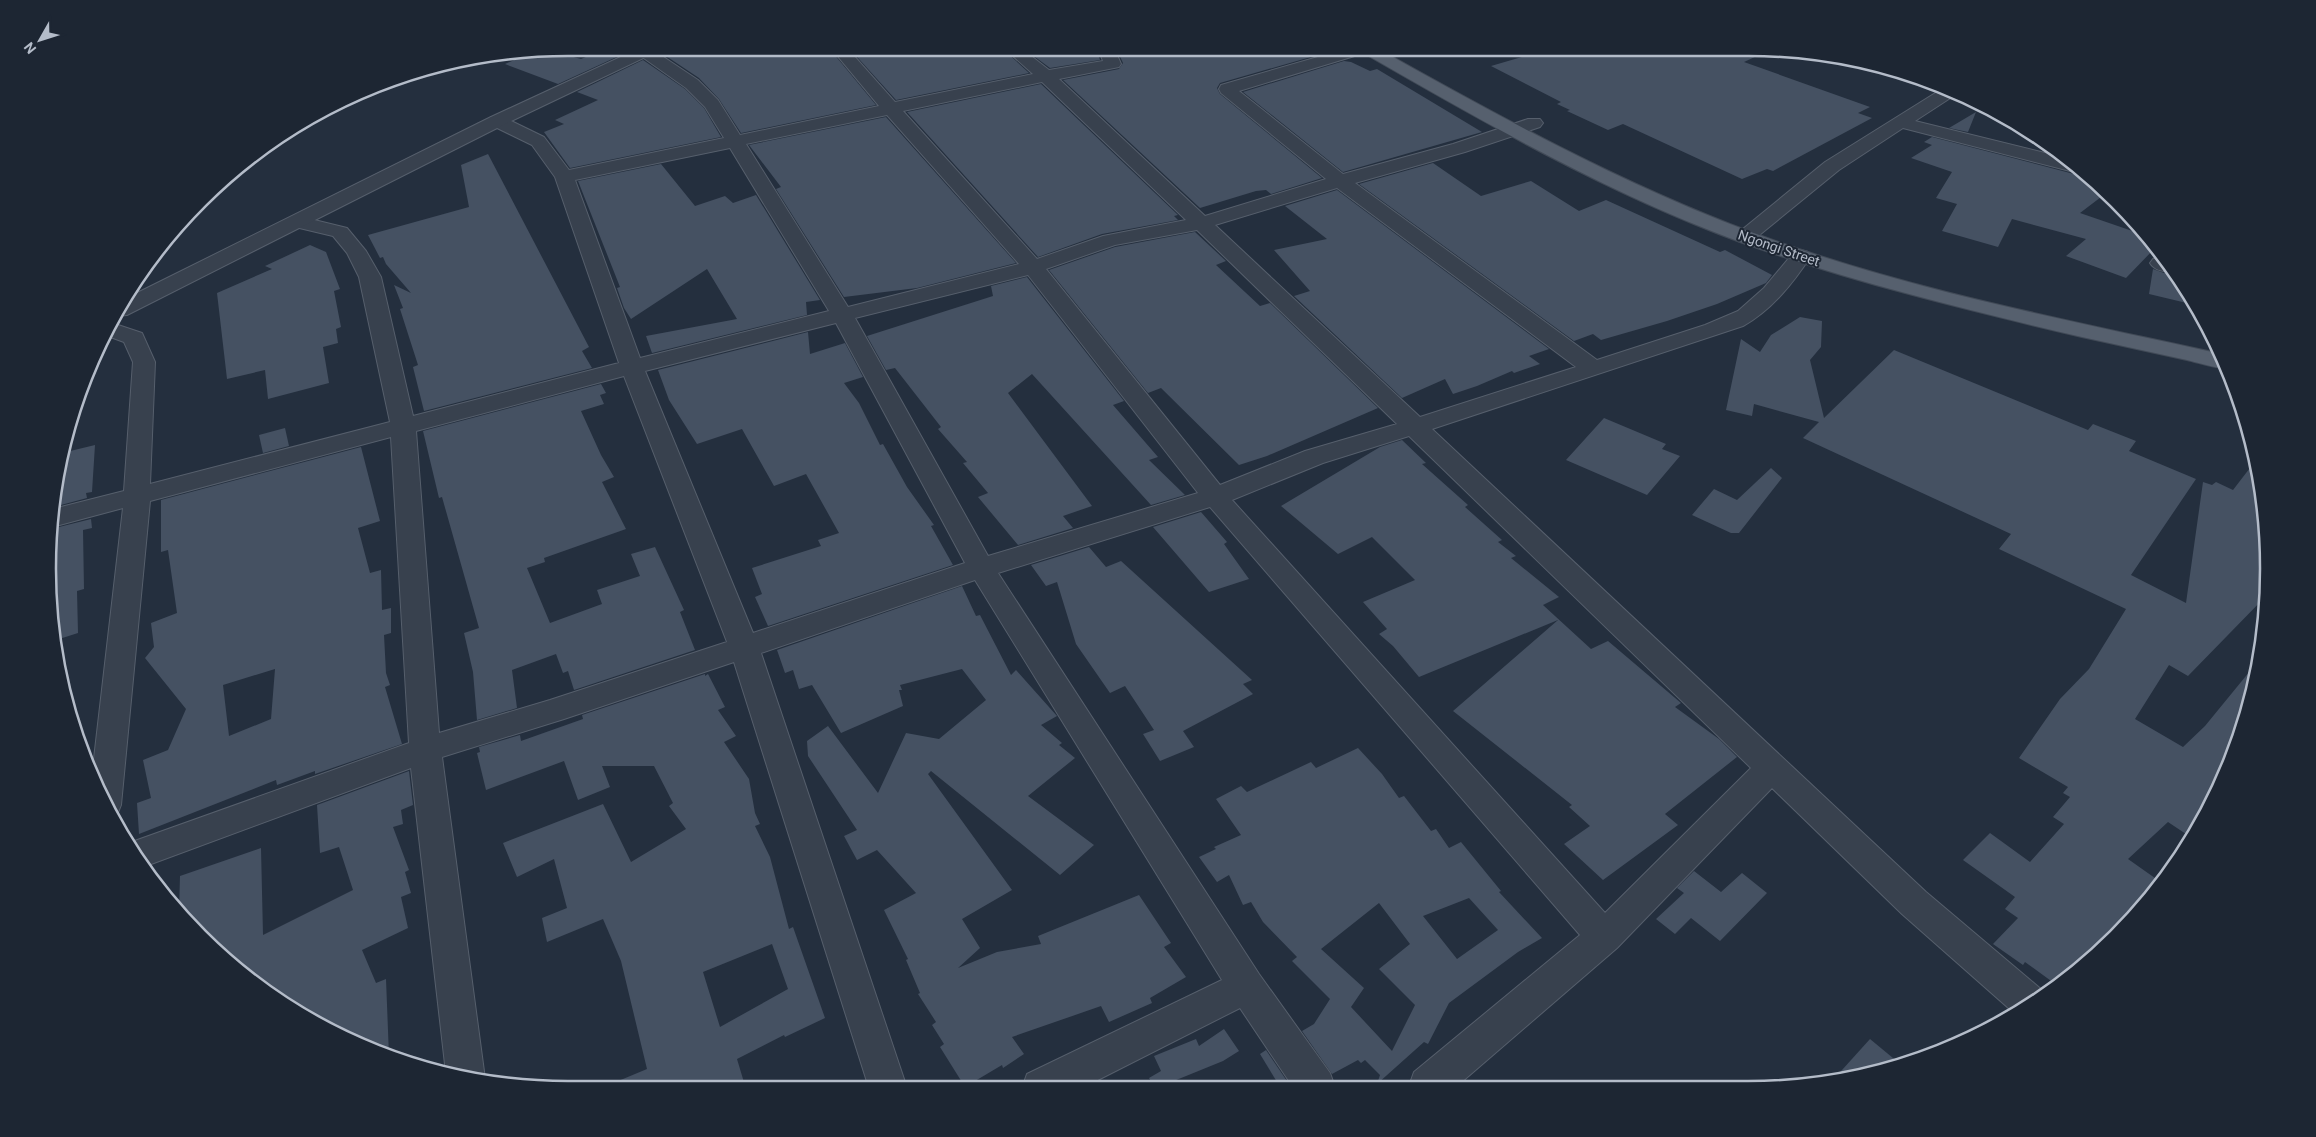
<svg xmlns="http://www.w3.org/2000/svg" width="2316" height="1137" viewBox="0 0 2316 1137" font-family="Roboto,sans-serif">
	<rect width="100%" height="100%" fill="#242f3e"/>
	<g fill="#455162" fill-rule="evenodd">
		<polygon points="608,48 636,48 558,84 505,64 535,51 547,50 581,59"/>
		<polygon points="662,48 829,48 876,105 741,133 719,99 699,78 660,52"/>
		<polygon points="849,48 1002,48 1029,73 896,100"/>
		<polygon points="1023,48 1096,48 1100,60 1050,68"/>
		<polygon points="1116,48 1314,48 1328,52 1220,83 1217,88 1220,94 1322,178 1271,194 1266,190 1256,191 1200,208 1063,80 1119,69 1123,63"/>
		<polygon points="1553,48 1748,48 1770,50 1744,62 1870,107 1858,113 1872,118 1773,171 1767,169 1742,179 1623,124 1608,130 1567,111 1570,110 1557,104 1561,102 1491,66"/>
		<polygon points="643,60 685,89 704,108 721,137 570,168 544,132 564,124 555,120 598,100 577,92"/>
		<polygon points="1344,61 1351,62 1370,71 1377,69 1482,132 1343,172 1243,92"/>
		<polygon points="1041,84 1178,215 1174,216 1178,220 1102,234 1038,257 907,112"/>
		<polygon points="1976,112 1968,132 1949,128"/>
		<polygon points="886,117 1016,263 917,288 844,297 776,189 781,187 749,145"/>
		<polygon points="1932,137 2074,174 2082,172 2095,183 2093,190 2105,194 2080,213 2144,235 2155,248 2126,278 2066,256 2086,239 2012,219 1998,247 1942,231 1957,204 1936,198 1952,172 1911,158 1932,145 1924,142"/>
		<polygon points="488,154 589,347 582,351 592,368 424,411 413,367 418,365 400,309 403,308 394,285 411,293 386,264 383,257 380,258 368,235 469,207 461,165"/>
		<polygon points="1433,163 1481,196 1531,181 1579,211 1606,200 1720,252 1725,250 1772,275 1766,283 1717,304 1667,321 1601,340 1593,334 1574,341 1359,184"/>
		<polygon points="661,164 695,206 725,196 733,203 756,195 820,300 806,302 807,315 652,353 646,336 737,319 707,269 631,319 624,308 617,288 620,287 578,181"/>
		<polygon points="1337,190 1549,349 1529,356 1540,364 1514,373 1512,371 1477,386 1453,394 1445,379 1402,398 1294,296 1310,291 1274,250 1327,239 1285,206"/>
		<polygon points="1195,232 1226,261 1216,265 1260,306 1270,303 1378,408 1267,456 1239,465 1161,388 1148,393 1049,270 1115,247"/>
		<polygon points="310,245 326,252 340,289 334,291 341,327 336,329 338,343 323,347 329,383 268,399 265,370 227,379 217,293 272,269 265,266"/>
		<polygon points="2153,269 2164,273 2175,272 2195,305 2149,294"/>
		<polygon points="1027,277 1124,401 1113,405 1158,457 1149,460 1185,495 1151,505 1032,374 1008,393 1092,506 1063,516 1073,528 1018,545 978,497 988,493 963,463 967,462 938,429 941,427 895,368 886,370 867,336 993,296 991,286"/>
		<polygon points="1800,317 1822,321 1821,347 1810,360 1824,418 1894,350 2088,430 2093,424 2136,441 2129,451 2196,479 2131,575 2186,603 2203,482 2212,485 2216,482 2233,490 2256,460 2268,568 2266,596 2188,676 2169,665 2135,719 2183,747 2205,726 2259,660 2258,670 2231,762 2214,783 2219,785 2189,836 2168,822 2128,859 2162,883 2065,982 2058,986 2025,962 2023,965 1993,944 2018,918 2005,909 2015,897 1963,860 1990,833 2030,862 2064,824 2053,817 2070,797 2063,793 2068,787 2019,758 2060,699 2089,669 2126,609 1999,549 2011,534 1803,438 1819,422 1754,404 1752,416 1726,410 1741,339 1760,352 1771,335"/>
		<polygon points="808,332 810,354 845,343 863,377 844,383 859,403 880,445 883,444 907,487 934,525 931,526 953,565 768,626 755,597 762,594 752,568 821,546 818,540 839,533 806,474 774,486 742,429 697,444 669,400 658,370"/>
		<polygon points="601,384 606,393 600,395 604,404 581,411 601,455 614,477 602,482 626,529 544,558 545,562 527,568 550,623 602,604 597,590 640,576 631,554 655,547 684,610 680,612 695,650 574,690 568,671 563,673 556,654 512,670 517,708 477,720 473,672 464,633 479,628 442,497 439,498 423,431"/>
		<polygon points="1604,418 1666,444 1662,449 1680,456 1647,495 1566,460"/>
		<polygon points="285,428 289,446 263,453 259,435"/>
		<polygon points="1402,440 1426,463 1422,464 1468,505 1465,507 1502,540 1498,542 1516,556 1511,558 1559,597 1543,605 1591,649 1608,641 1681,703 1675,707 1719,739 1737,757 1665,814 1678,825 1603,880 1564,844 1590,826 1569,807 1572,805 1453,711 1558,620 1419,677 1393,646 1379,634 1387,629 1363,602 1415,580 1372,537 1338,554 1281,506 1380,447"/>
		<polygon points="95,445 92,492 86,493 87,498 61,505 62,453"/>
		<path d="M361 447 380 521 358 528 370 573 381 570 382 610 391 608V633L384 635 386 673 390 685 385 687 402 744 315 774V771L277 785 276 780 139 834 137 803 151 798 143 760 168 750 186 709 145 658 154 647 151 623 177 613 168 550 161 552V500ZM275 669 271 719 229 736 223 685Z"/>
		<polygon points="1771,468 1782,478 1739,533 1731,533 1692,515 1714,489 1737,500"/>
		<polygon points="1201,512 1227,542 1224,544 1249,579 1209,592 1153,527"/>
		<polygon points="91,519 92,528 83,530 84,589 77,591 78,633 53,641 48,568 51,529"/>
		<polygon points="1089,547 1106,567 1121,561 1252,680 1243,684 1253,694 1183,731 1194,747 1160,761 1143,734 1154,730 1125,686 1110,693 1076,644 1057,582 1046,586 1031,565"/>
		<polygon points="962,586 976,616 980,615 1011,675 1016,670 1057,716 1041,725 1062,743 1059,745 1075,758 1028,796 1094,845 1060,875 931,771 928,774 1012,890 962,919 980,948 958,968 997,952 1041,944 1038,936 1139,895 1171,943 1164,947 1186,977 1150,998 1152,1003 1109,1022 1101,1006 1012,1037 1024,1054 1003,1068 1002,1065 965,1087 940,1047 944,1044 932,1025 936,1022 918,994 920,993 906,960 908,959 884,910 916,893 877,850 857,860 844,836 857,830 808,756 807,741 828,726 878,793 906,733 939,739 986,700 962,669 900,685 902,690 899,690 903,706 841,733 812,685 799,689 793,670 785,673 777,650"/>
		<path d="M705 674V676L708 674 725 707 718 710 736 736 724 742 749 779 755 813 760 824 755 826 770 857 789 929 793 927 825 1018 785 1037 784 1035 737 1059 746 1089H599L647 1069 621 961 603 919 547 942 542 918 567 908 554 859 517 877 503 843 603 804 631 862 686 829 669 806 673 803 654 766H602L610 787 578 800 564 761 486 790 477 753 480 752 479 747 520 735 521 741 583 719 582 715ZM772 944 788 989 720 1027 703 972Z"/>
		<path d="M1358 748 1382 774 1399 798 1404 796 1431 831 1436 829 1449 848 1461 842 1501 891 1499 892 1542 938 1518 952 1449 1003 1428 1044 1424 1042 1377 1084 1380 1075 1365 1060 1361 1063 1358 1060 1332 1074 1302 1031 1314 1024 1330 999 1292 961 1297 957 1263 922 1251 902 1243 905 1229 875 1217 882 1199 857 1216 849 1214 847 1241 835 1216 799 1241 786 1247 792 1311 762 1316 768ZM1469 898 1498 930 1457 959 1423 916ZM1379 903 1410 944 1379 969 1415 1005 1392 1051 1351 1007 1364 988 1321 949Z"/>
		<polygon points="409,771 413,805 401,810 403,824 393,827 409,870 405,872 411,893 401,897 408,928 362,950 376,983 386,979 389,1056 369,1050 279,1002 225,960 179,911 180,876 261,848 263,935 353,890 339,847 320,853 317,805"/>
		<polygon points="1694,871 1721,892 1742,873 1767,893 1720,941 1691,918 1675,934 1656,919 1684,893 1677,888"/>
		<polygon points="1224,1029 1239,1051 1223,1061 1159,1087 1154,1087 1149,1078 1161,1071 1154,1056 1196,1039 1199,1046"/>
		<polygon points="1870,1039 1899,1063 1833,1080"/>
		<polygon points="1266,1050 1291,1087 1280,1087 1260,1054"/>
	</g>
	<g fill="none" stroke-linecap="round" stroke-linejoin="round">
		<defs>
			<g id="minor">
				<path d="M638 48H650L698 80 718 100 740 135 879 106 831 48H847L895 102 1033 74 1004 48H1021L1049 70 1103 61 1098 48H1114L1121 64 1119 67 1059 79 1205 216 1326 179 1221 93 1219 89 1221 85 1349 48H1373L1371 51 1239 91 1343 174 1453 144 1528 119H1540L1543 123 1540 127 1465 152 1355 183 1597 360 1705 325 1738 311 1764 288 1794 252 1801 250 1808 252 1811 256C1793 283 1772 310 1743 326L1432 429 1926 892 2042 990 2044 994 2013 1012 1902 914 1772 788 1617 948 1457 1086H1409L1414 1072 1580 935 1210 507 998 573 1259 974 1330 1073 1335 1087H1293L1240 1008 1082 1088H1022L1027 1074 1222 980 975 580 761 653 907 1088H869L734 662 564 719 442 757 485 1079 484 1081 467 1079 446 1073 411 768 143 867 129 843 409 743 391 437 150 501 121 805 117 815 112 816 101 799 92 776 123 508 52 527 53 509 124 491 133 362 124 342 105 335 112 323 142 333 155 362 150 484 390 422 359 277 347 253 333 236 291 226 288 222 291 218 298 216 347 228 366 251 381 277 413 416 619 363 555 177 532 145 491 125 488 121 491 117H503L544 137 569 170 724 138 705 107 686 88 638 54 636 51ZM1042 82 1186 220 1103 236 1037 259 903 111ZM887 115 1019 264 848 307 746 144ZM730 148 829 311 640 358 575 180ZM1337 188 1576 367 1420 417 1215 225ZM1197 230 1397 424 1305 451 1220 485 1046 269 1115 245ZM1028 275 1198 493 988 556 855 318ZM836 323 965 563 753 633 645 371ZM624 376 727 642 550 700 439 733 416 431ZM1409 436 1751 768 1605 913 1232 500 1323 463Z"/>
				<polygon points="1945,87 1958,93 1915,121 2065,158 2079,170 2074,172 1903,128 1839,170 1752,241 1745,243 1738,241 1735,237 1738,233 1825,162"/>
				<path d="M2160 257 2174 271C2166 273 2154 270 2150 263L2153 259Z"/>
			</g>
			<polygon id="tertiary" points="640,48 660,48 658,51 503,125 127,315 116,316 125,299 491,117"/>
			<path id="primary" d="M1358 48H1377C1498 116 1620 183 1751 232 1903 289 2063 319 2221 354L2228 368C2216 369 2200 363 2187 360 2152 352 2117 345 2082 337 1967 310 1852 282 1740 242 1607 193 1483 122 1360 51Z"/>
		</defs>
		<use href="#minor" stroke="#565f6c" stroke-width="2"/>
		<use href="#tertiary" stroke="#565f6c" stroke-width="2"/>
		<use href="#primary" stroke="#414a57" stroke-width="2"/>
		<use href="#minor" fill="#38414e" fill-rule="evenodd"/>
		<use href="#tertiary" fill="#38414e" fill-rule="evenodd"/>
		<use href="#primary" fill="#56606e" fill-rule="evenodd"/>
	</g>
	<g text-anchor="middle" stroke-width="4" stroke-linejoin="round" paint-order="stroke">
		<g font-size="14" fill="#b4bcc9" stroke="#1d2633">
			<text transform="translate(1779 248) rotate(19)" y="5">Ngongi Street</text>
		</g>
	</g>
	<path d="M0 0H2316V1137H0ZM568 56H1748A512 512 0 0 1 2260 568V569A512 512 0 0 1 1748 1081H568A512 512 0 0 1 56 569V568A512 512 0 0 1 568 56Z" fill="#1d2633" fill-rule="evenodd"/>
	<path fill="none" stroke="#b4bcc9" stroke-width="2.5" d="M568 56H1748A512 512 0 0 1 2260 568V569A512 512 0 0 1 1748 1081H568A512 512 0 0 1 56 569V568A512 512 0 0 1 568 56Z"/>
	<g transform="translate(40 40) rotate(231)" stroke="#1d2633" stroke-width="4" paint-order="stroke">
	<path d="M0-4L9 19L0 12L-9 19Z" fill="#b4bcc9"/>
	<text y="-8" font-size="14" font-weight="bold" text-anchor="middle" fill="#b4bcc9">N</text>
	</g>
</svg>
